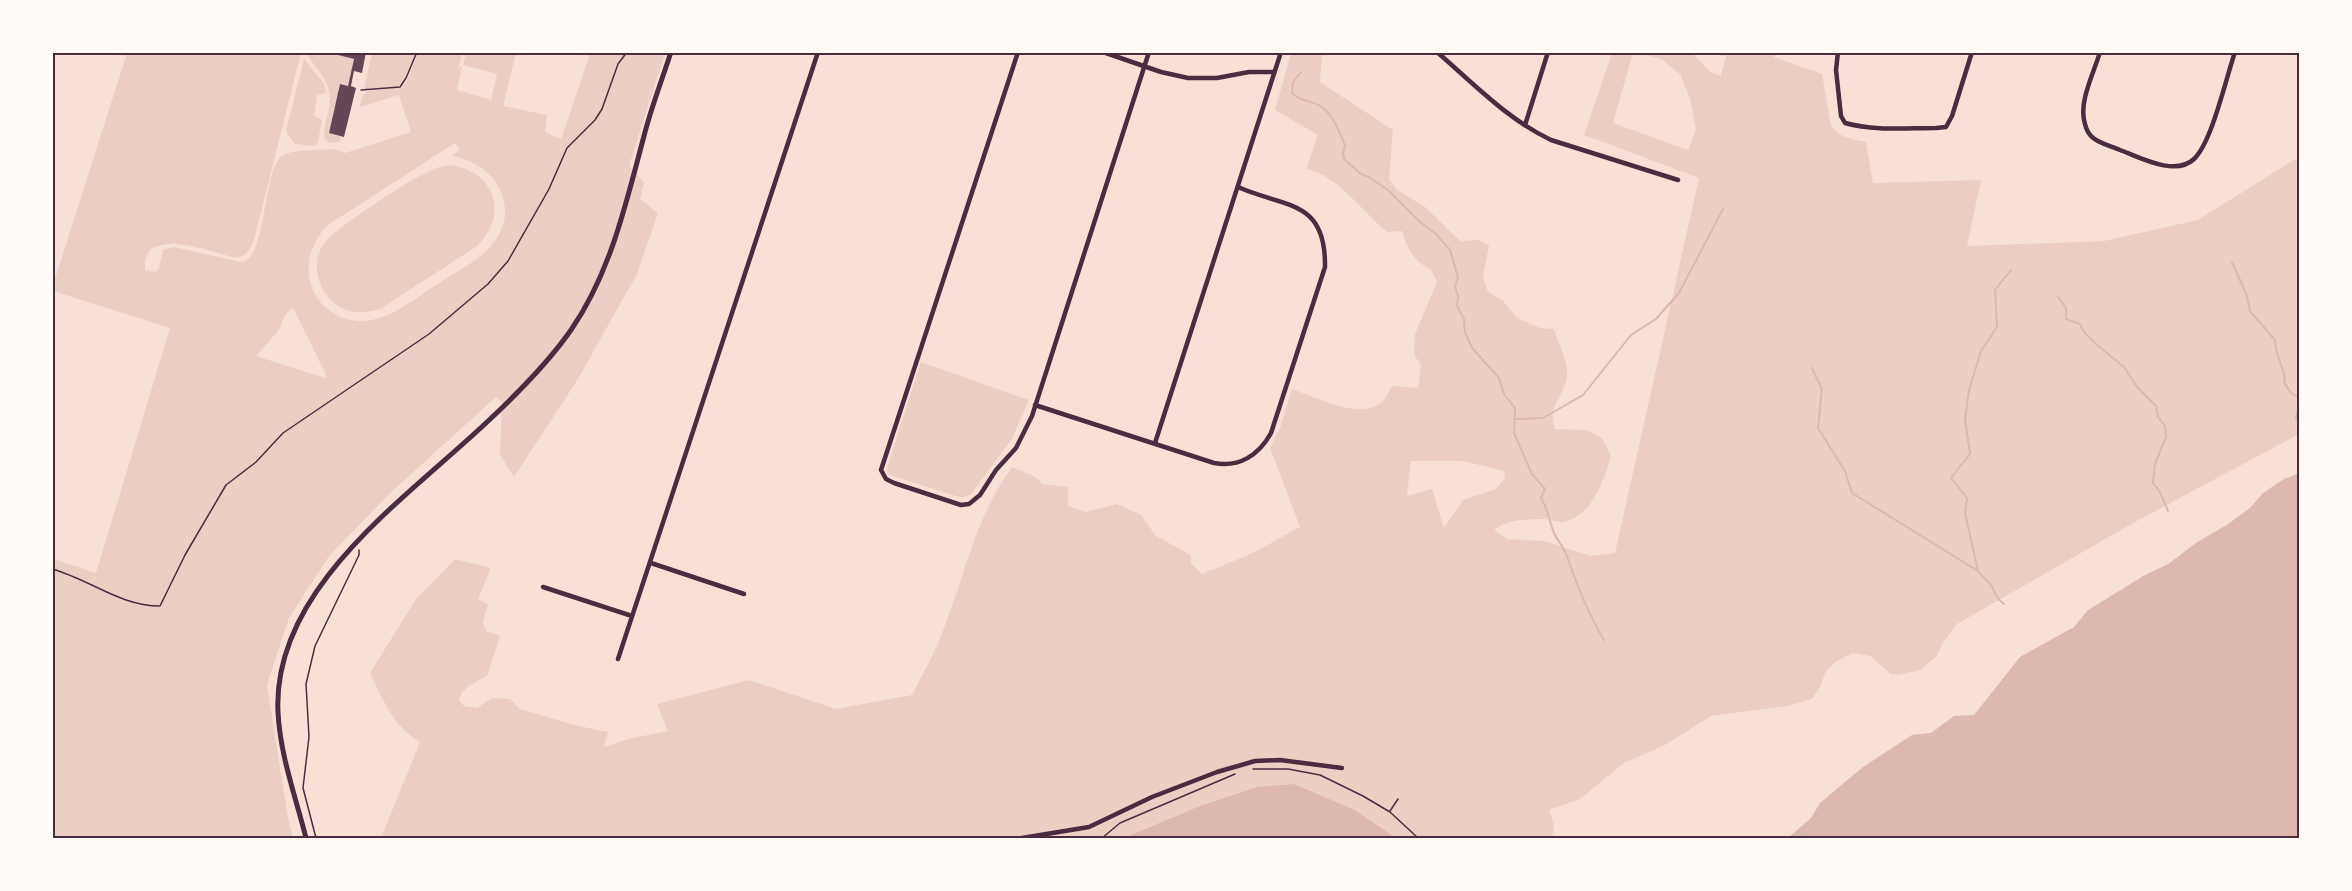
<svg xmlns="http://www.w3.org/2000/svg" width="2352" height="891" viewBox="0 0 2352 891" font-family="'Golos Text',sans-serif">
	<rect width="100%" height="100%" fill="#f7e1d7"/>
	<g fill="#ebcfc5" fill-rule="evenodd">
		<path d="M422 52 460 53 462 55 458 68 462 66 457 90 491 100 497 74 463 65 466 53H516L503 106 547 115 545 132 561 139 590 54 586 53H665L629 166 644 182 640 199 658 213 637 274 578 379 514 477 500 455 502 402 496 397 388 495 329 556 289 618 267 685 288 818 293 838H53V559L96 573 170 328 53 291V285L127 53H301L256 232C253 243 250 256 236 258 210 252 174 236 150 249L145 260V270L156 272 159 268 163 250 174 247 236 261C238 262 242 262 245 261 264 254 265 177 278 160 286 150 302 151 314 150 324 150 336 147 345 153L411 132 399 95 360 107 362 97 367 91 401 87 406 82 418 54ZM455 143 460 150 452 156C496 163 524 210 490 247 478 261 457 271 442 281 410 301 374 336 335 314 325 308 316 299 312 288 304 264 311 243 328 225ZM293 308 328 379 256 356 279 330 285 315Z"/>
		<path d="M307 53H338V55L354 59 348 86 340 84 329 133 341 136 340 142 330 143 325 139C322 124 333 107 329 91 326 75 313 67 307 53Z"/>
		<polygon points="372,53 416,53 404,80 398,87 364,89"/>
		<path d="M1291 53H1322L1320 82 1393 130 1389 179 1397 190 1425 207 1460 241 1478 240 1489 245 1483 277 1488 292 1503 301 1517 318 1540 328 1554 329C1558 343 1568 361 1567 375 1565 397 1546 405 1555 429L1587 430 1602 438 1611 456C1604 481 1591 519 1561 522 1555 522 1549 519 1543 519 1526 519 1507 520 1494 530L1507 539 1544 541 1591 556 1615 553 1699 178 1584 135 1612 53H1633L1613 123 1688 150 1696 130 1690 98 1680 74 1661 59 1638 53H1692L1710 72 1721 76 1727 53H1776L1774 57 1822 74 1831 126C1840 138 1852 139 1866 142L1873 183 1981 180 1967 246 2104 241 2198 220 2299 157V434L2135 522 1957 624 1944 641 1936 657 1920 670 1898 675 1891 674 1870 656 1853 653 1835 662 1825 673 1820 687 1812 699 1787 706 1711 716 1665 745 1624 763 1580 799 1549 810 1554 825 1552 838H1396L1355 810 1197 807 1124 838H381L420 742C393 727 383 699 370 673L416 599 455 559 491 568 478 599 488 604 483 622 486 631 500 636 487 676 470 685 462 692 459 700 464 706 477 708 492 698 510 699 520 709 574 725 608 732 604 747 628 739 668 731 657 704 749 680 836 709 912 695C923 673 936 651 944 628 965 574 977 513 1012 467L1034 476 1043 484 1068 487V506L1086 512 1117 504 1141 515 1156 536 1191 555V563L1202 574 1253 553 1300 527 1270 448 1280 428 1292 389C1316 397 1360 421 1382 402 1386 399 1389 390 1392 386L1418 388 1421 366 1414 354 1415 334 1437 282 1431 270C1416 263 1406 248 1402 231L1387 232C1364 213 1336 174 1306 169L1318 135 1275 110ZM1411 461H1463L1504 471 1505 478 1496 489 1463 500 1444 528 1432 489 1407 496Z"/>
		<polygon points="304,59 324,84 326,93 317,95 314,116 322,120 318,142 315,146 295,144 286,131"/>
		<path d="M449 165C495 170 510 215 476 247L380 309C371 311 362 313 353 312 324 306 308 272 322 246 331 230 407 182 427 172 435 168 441 166 449 165Z"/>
		<polygon points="921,362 1029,400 1012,439 971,494 962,498 889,475 886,471"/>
	</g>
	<g fill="#dcb8b0">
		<polygon points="2299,473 2299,838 1788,838 1811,818 1820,803 1863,767 1912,735 1931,733 1954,716 1974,715 2020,657 2074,627 2088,610 2145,575 2168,564 2196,543 2228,524 2250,508 2263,493 2284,479"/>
		<polygon points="1294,784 1355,810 1396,838 1124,838 1197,807 1257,787"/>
	</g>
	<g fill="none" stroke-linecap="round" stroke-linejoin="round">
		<g stroke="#dcb8b0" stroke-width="2">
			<path d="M1301 72 1293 82 1292 93C1300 100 1304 100 1314 103 1331 108 1339 130 1345 146L1343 153 1344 159 1361 174 1369 177 1388 190 1420 222 1435 233 1450 250 1458 277 1455 287 1458 296 1457 306 1464 319 1465 332 1472 348 1499 378 1504 394 1515 408 1514 433 1532 474 1545 489 1541 498C1548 509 1549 521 1554 533 1557 540 1563 546 1566 554 1576 583 1588 613 1604 640"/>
			<polyline points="2232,262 2247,296 2250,311 2275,340 2276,350 2285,377 2284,382 2291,393 2300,398"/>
			<polyline points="2058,297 2066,308 2066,319 2080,324 2084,332 2096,344 2124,367 2137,387 2156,406 2158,417 2165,426 2166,437 2155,464 2153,483 2160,492 2168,511"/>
			<path d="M1812 368 1822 389 1818 428 1845 471 1852 493 1978 571C1981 577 1985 577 1989 583 1996 591 1994 597 2004 604"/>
			<polyline points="2300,402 2296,418 2300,427"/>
			<polyline points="1516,419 1543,418 1583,395 1631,335 1656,319 1679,293 1723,209"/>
			<polyline points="2300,446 2300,456"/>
			<polyline points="1978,571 1965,513 1967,498 1951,478 1970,454 1965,419 1969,390 1981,351 1997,327 1995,290 2011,270"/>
		</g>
	</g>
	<polygon fill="#644757" points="338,52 366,52 362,73 354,71 351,86 356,88 344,137 329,133 340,84 348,86 354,59 338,55"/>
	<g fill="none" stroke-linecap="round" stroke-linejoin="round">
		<g stroke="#4a2c40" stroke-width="1.5">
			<polyline points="361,90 400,87 406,78 417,52"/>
			<path d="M52 569C89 579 120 606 160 606L185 555 226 485 256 462 283 433 429 334 488 284 508 261 549 189 567 148 595 120 602 109 618 64 627 52"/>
			<polyline points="1253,769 1288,769 1320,775 1363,796 1390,812 1418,838"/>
			<polyline points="1390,811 1398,799"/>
			<polyline points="316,838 303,788 309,737 306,684 315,646 359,555 359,550"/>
			<polyline points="1102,838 1120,823 1235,774"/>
			<polyline points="1246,838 1263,837"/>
		</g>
		<g stroke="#4a2c40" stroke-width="4.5">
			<polyline points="1018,52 881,470 886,479 894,483 961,505 969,504 980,495 996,470 1016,448 1032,416 1149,52"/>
			<polyline points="1103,52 1161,72 1188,78 1217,78 1249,72 1274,72"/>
			<path d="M1437 52C1474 84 1507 119 1551 140L1678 180"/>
			<path d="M1838 52 1836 70 1841 116 1845 123C1874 131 1905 128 1936 128L1946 127 1952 116 1972 52"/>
			<path d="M2100 52C2094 73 2078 102 2085 124 2086 128 2088 133 2091 136 2097 143 2111 146 2120 150 2139 157 2175 177 2194 159 2212 142 2226 78 2235 52"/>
			<polyline points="1525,125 1548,52"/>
			<path d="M1035 405 1214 463C1239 468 1259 455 1271 433L1325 267C1326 199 1285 208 1238 187"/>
			<polyline points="1155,443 1281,52"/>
			<polyline points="651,563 744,594"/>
			<polyline points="543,587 632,616"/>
			<polyline points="618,659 818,52"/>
			<polyline points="1022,838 1089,827 1152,797 1217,772 1255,761 1280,760 1342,768"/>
		</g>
		<path stroke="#4a2c40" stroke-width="5" d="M306 838C296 798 280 755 278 712 272 588 407 498 487 422 517 394 548 363 571 330 611 272 626 203 644 136 651 108 662 80 671 52"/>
	</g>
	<rect width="2352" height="891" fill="none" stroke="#fffaf5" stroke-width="108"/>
	<rect x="54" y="54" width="2244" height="783" fill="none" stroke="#4a2c40" stroke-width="2"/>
</svg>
